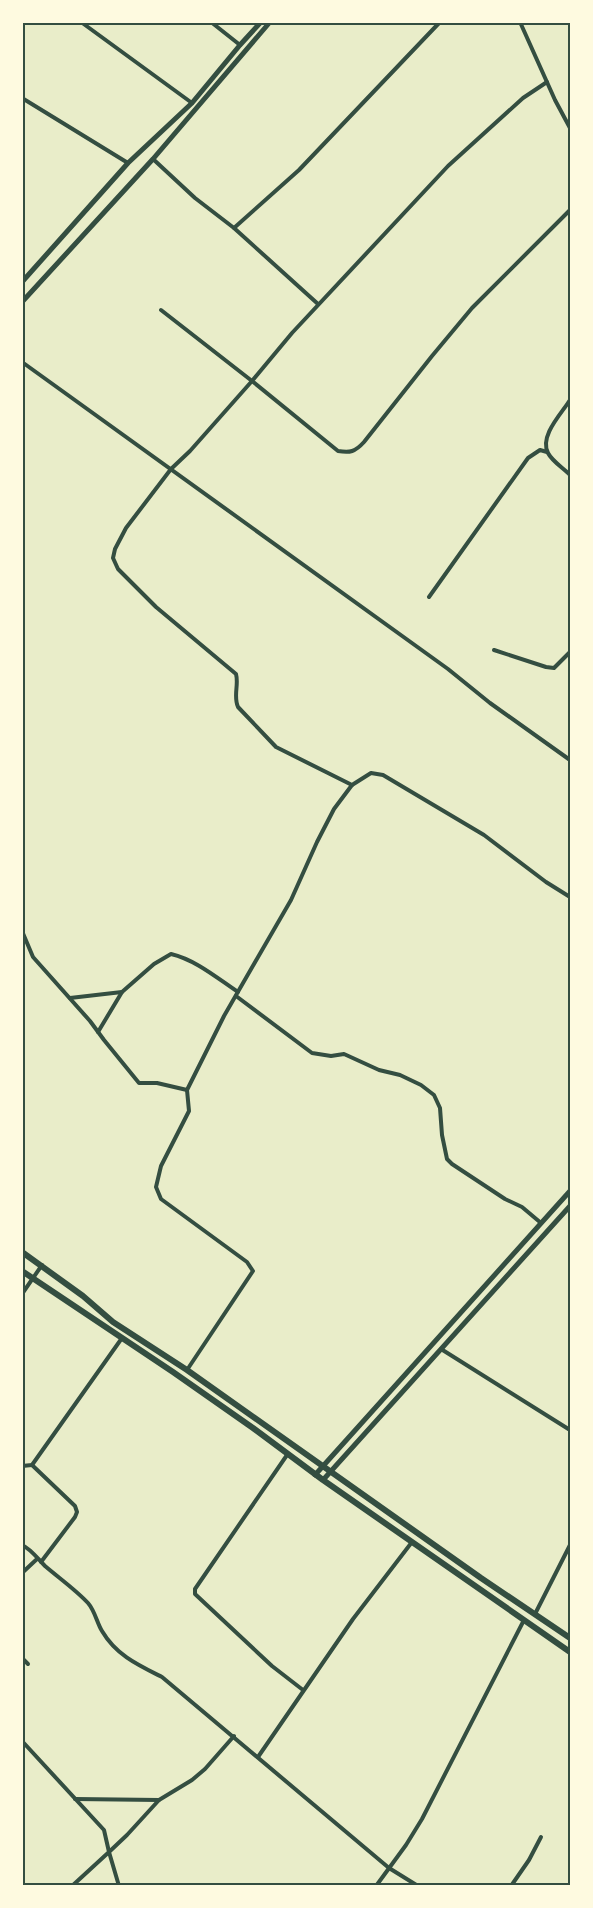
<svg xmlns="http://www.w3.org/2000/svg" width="593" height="1908" viewBox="0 0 593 1908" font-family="'PT Sans Narrow',sans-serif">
	<rect width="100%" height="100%" fill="#e9edc9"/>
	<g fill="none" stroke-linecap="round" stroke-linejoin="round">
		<g stroke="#344e41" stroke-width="4">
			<polyline points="81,22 192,103"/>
			<polyline points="211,22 240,45"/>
			<polyline points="520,22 555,100 570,128"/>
			<path d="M547 82 523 98 448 166 292 333 252 381 190 451 171 469 126 528 115 549 113 558 118 569 156 607 236 674C239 685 233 696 238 707L276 747 352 785 371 773 383 775 484 835 546 882 570 897"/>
			<polyline points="22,98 128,163"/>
			<polyline points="153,159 195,198 234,228 318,304"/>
			<polyline points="234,228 299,170 440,22"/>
			<path d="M161 310 252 381 338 451C350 453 355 452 364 442L432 356 472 308 570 210"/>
			<polyline points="22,362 448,669 490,703 570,760"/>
			<path d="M570 400C562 413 539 436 548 453 552 461 563 468 570 475"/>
			<polyline points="429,597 528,458 540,450 547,452"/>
			<polyline points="494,650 546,667 554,668 570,652"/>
			<polyline points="22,931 33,957 90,1021 104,1040 139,1083 157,1083 187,1090"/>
			<polyline points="236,996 312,1053 331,1056 344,1054 379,1070 400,1075 421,1085 434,1095 440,1108 442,1135 447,1159 452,1164 505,1199 522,1207 541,1223"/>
			<polyline points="70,998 122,992"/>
			<path d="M98 1032 122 992 154 964 171 954C196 960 217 978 238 992"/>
			<polyline points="22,1294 42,1265"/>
			<polyline points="441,1349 570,1430"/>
			<polyline points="187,1370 253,1271 247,1262 161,1199 156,1187 161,1166 189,1111 187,1090 224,1016 291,900 317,842 334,809 352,785"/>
			<polyline points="287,1455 195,1589 195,1594 272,1666 303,1690"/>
			<polyline points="32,1465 75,1506 77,1512 75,1517 41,1562"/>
			<polyline points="22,1466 32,1465 122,1338"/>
			<path d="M22 1545C31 1549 38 1559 45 1566 59 1578 76 1590 88 1603 95 1611 97 1623 102 1631 116 1655 138 1665 162 1677L389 1868 418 1886"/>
			<polyline points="22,1573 37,1559"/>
			<polyline points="535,1614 570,1545"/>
			<polyline points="22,1658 28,1664"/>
			<polyline points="22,1741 104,1830 109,1852 72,1886"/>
			<polyline points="258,1757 353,1619 412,1542"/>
			<polyline points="75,1799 159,1800 192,1780 205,1769 234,1736"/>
			<polyline points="119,1886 109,1852 127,1835 159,1800"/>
			<polyline points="376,1886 406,1845 422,1819 524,1620"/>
			<polyline points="511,1886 529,1860 541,1837"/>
		</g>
		<g stroke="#344e41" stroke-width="5">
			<polyline points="22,282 128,163 192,103 240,45 261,22"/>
			<polyline points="22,302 153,159 270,22"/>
			<polyline points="315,1475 570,1191"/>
			<polyline points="323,1480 570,1206"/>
		</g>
		<g stroke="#344e41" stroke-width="6">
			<polyline points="22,1252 83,1296 113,1322 187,1370 481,1578 570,1638"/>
			<polyline points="22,1271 173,1372 253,1428 323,1480 570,1652"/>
		</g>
	</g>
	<rect width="593" height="1908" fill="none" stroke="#fefae0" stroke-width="48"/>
	<rect x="24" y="24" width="545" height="1860" fill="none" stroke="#344e41" stroke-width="2"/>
</svg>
